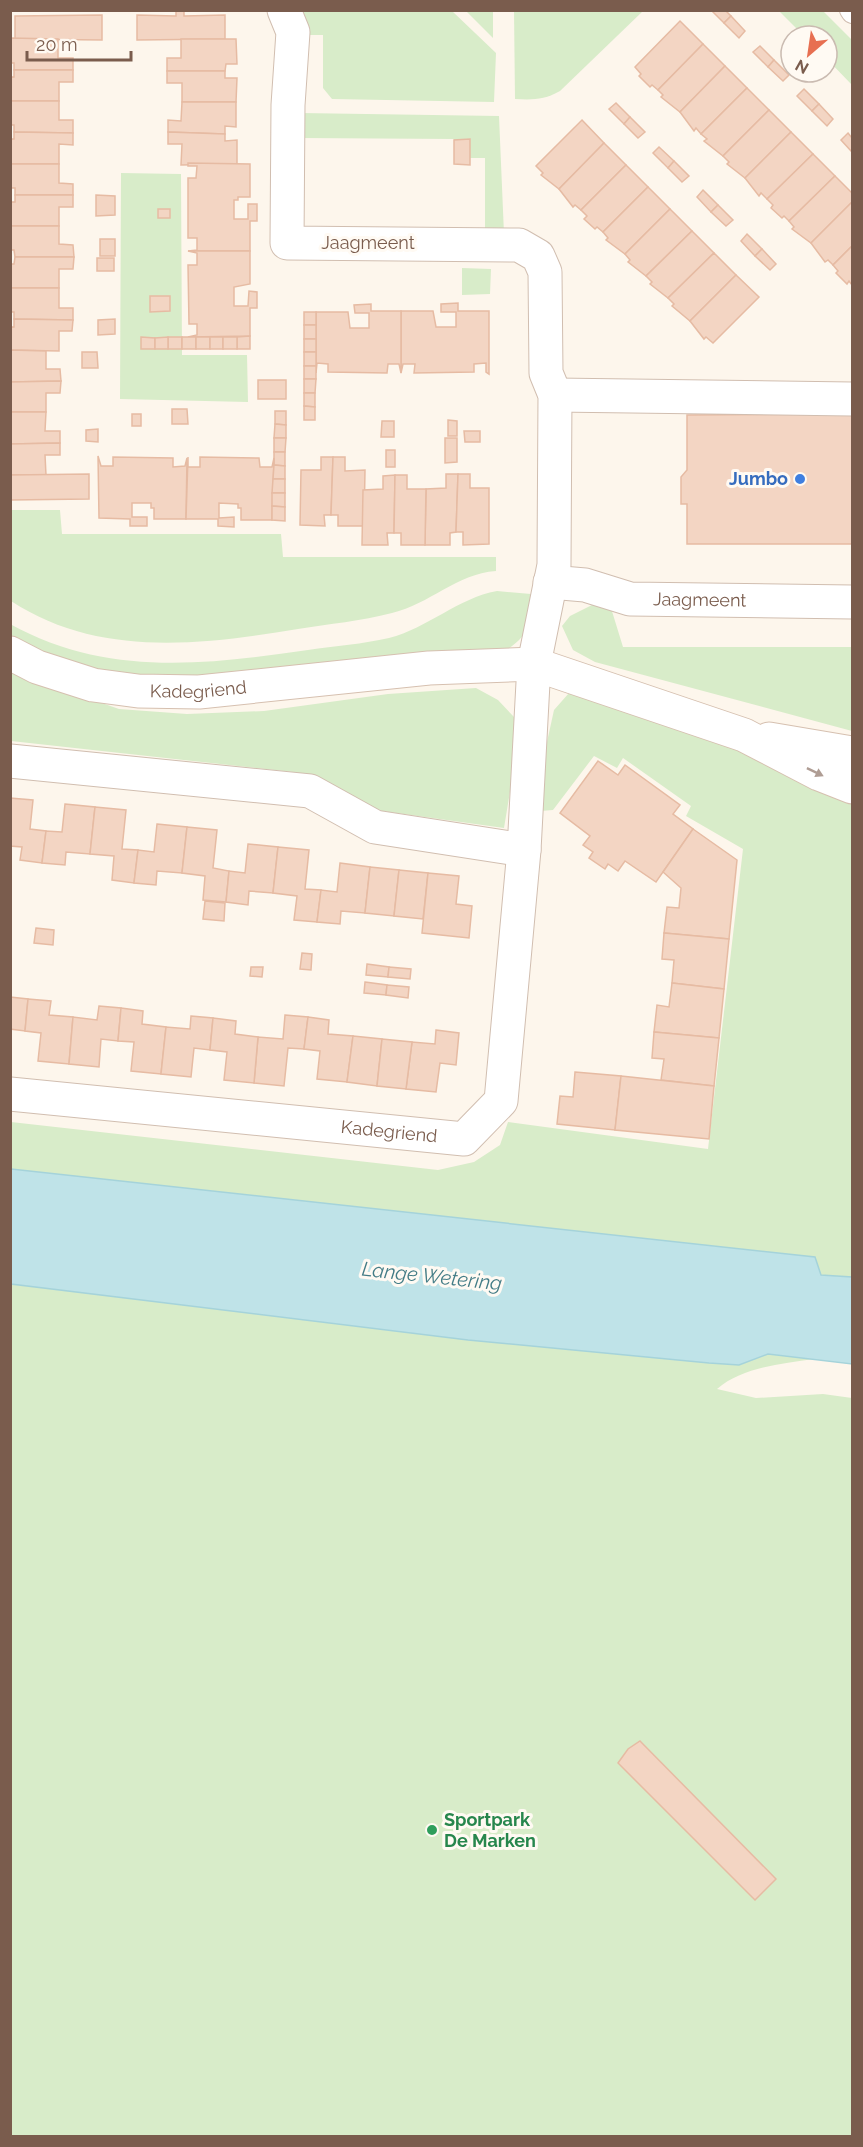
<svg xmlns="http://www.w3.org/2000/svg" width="863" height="2147" viewBox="0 0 863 2147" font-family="Raleway,sans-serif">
	<rect width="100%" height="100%" fill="#fdf6ec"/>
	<g fill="#d8ecc9">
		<polygon points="300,11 452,11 496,53 494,102 332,99 323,88 323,35 303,35"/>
		<polygon points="466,11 493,11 493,38"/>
		<path d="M514 11V10L643 11 560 91C544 100 532 100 515 99Z"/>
		<polygon points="779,11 823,11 852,40 852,85 827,59 827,36 804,36"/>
		<polygon points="300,113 499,116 504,234 485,233 485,158 454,158 454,139 299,138"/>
		<polygon points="121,173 181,174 182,355 247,355 248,402 120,399"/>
		<polygon points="462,268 491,269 490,294 462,295"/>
		<path d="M10 510H60L62 534H281L283 557H496V571C456 574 430 604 392 613 361 621 329 624 298 629 200 645 98 658 11 601Z"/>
		<path d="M497 591 531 594C530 620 532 633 508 649 463 651 417 652 372 657 275 668 173 689 77 667 53 661 32 648 11 637L10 624C106 677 204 665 308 650 335 646 363 644 389 638 428 628 458 598 497 591Z"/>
		<polygon points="592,605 611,608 623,647 852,647 852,731 595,662 573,650 562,626 570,616"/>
		<polygon points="10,671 119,709 187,714 264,711 388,694 476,688 498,700 514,717 518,743 504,828 382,811 293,772 11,741"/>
		<polygon points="569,693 584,694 852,792 852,1277 820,1275 814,1257 11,1169 11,1122 438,1170 474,1162 500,1145 508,1122 708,1149 743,849 686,816 691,806 623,758 617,768 594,756 553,810 540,811 547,742 554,710"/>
		<path d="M11 1284 468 1340 709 1363 739 1365 768 1354 814 1359C781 1364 743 1367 717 1389L756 1398 823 1394 852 1398V2136H11Z"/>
	</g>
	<polygon fill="#bfe3e8" stroke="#a5d3da" stroke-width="1.5" points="11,1169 815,1257 821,1275 852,1277 852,1364 768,1354 739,1365 709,1363 468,1340 11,1284"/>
	<g fill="#f3d5c3" stroke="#e6bba3" stroke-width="1.5">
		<polygon points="176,10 184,10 184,16 225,15 225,39 137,40 137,15 176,16"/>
		<polygon points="711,10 725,10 731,16 724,23"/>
		<polygon points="102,15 102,40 15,39 15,16"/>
		<polygon points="731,16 745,31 739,38 724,23"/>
		<polygon points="680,21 703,44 658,90 652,85 650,87 639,76 641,74 635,67"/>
		<polygon points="10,38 58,39 58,58 73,58 73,70 14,70 14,63 10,63"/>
		<polygon points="181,39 236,39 237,64 226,64 225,71 167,71 167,58 181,58"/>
		<polygon points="703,44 725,66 680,112 661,97 663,95 658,90"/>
		<polygon points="760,46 774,60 768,67 753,52"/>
		<polygon points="774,60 789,75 783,81 768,67"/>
		<polygon points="725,66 747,88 701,134 696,128 694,131 680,112"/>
		<polygon points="14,70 73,70 73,82 59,82 59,101 10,101 10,77 14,77"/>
		<polygon points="167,71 225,71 225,78 237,78 236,102 182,102 182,83 167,83"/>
		<polygon points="747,88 769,110 723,156 704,141 707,139 701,134"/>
		<polygon points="804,89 819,104 812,111 797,96"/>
		<polygon points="10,101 59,101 59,120 73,120 73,133 14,132 14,125 10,125"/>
		<polygon points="182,102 236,102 236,127 225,126 225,134 168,132 168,120 181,121"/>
		<polygon points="616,103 630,117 624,124 609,109"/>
		<polygon points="819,104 833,119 827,126 812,111"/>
		<polygon points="769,110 791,132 745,178 727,164 729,162 723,156"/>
		<polygon points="630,117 645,132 638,138 624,124"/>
		<polygon points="582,120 604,143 559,189 541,175 543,173 536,166"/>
		<polygon points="14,132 73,133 73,145 59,144 59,164 10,164 10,139 14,139"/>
		<polygon points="168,132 225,134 225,141 237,140 237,164 181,165 182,144 168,144"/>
		<polygon points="791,132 813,154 767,199 761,193 759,196 745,178"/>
		<polygon points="848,133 852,138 852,152 841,140"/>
		<polygon points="470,139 470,165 454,164 454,140"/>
		<polygon points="604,143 626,165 581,210 575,205 573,207 559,189"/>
		<polygon points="659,147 674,161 668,168 653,153"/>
		<polygon points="813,154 835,176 789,221 784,216 782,218 771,208 773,205 767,199"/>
		<polygon points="674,161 689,176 682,182 668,168"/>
		<polygon points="188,163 250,164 250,197 238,197 238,200 234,200 234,219 248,219 248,204 257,204 257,221 250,221 250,251 188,251 197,250 197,238 188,238 188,178 196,178 197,166 188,166"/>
		<polygon points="10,164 59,164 59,183 73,184 73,195 15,195 15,188 10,188"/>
		<polygon points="626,165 648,187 603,232 597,227 595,229 584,219 587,216 581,210"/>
		<polygon points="835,176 852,193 852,202 811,243 792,229 794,227 789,221"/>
		<polygon points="648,187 670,209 625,254 606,240 608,238 603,232"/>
		<polygon points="703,190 718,205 711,212 697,197"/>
		<polygon points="15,195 73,195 73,207 59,207 59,226 10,226 10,202 15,202"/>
		<polygon points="96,195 115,196 115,215 96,216"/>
		<polygon points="852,202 852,246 833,265 828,260 825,262 811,243"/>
		<polygon points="718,205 733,220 726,226 711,212"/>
		<rect x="158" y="209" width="12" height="9"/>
		<polygon points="670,209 692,231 646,276 628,262 630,260 625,254"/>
		<polygon points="10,226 59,226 59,244 73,245 74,257 15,257 14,250 10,250"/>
		<polygon points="692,231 714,253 668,298 650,284 652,282 646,276"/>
		<polygon points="747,234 762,249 755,256 741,241"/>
		<rect x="100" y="239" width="15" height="17"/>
		<polygon points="852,246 852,285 849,281 847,284 836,273 838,271 833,265"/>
		<polygon points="762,249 776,264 770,270 755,256"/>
		<polygon points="188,251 250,251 250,284 234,287 234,306 248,306 249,291 257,292 257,308 250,308 250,336 188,337 197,335 197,324 189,324 188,265 197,265 197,253"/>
		<polygon points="714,253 736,275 690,321 672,306 674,304 668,298"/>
		<polygon points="15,257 74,257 73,269 59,269 59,288 10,288 10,264 14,264"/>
		<rect x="97" y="258" width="17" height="13"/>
		<polygon points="736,275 759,297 713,343 706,337 704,339 690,321"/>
		<polygon points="10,288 59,288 59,308 73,308 73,320 14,319 14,312 10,312"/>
		<polygon points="150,296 170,296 170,311 150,312"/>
		<polygon points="458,303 458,311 489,311 489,374 486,372 486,363 474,364 474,372 414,373 415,364 403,364 401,373 401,311 433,311 436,327 456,327 456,312 441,312 441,304"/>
		<polygon points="371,304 371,311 401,311 401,373 399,364 388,364 387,373 328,372 328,364 317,363 316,373 316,312 348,312 350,328 369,328 369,313 355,313 354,305"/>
		<rect x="304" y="312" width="12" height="13"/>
		<polygon points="14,319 73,320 72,331 59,331 59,351 10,350 10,327 14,327"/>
		<polygon points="115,319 115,334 98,335 98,320"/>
		<rect x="304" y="325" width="12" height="14"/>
		<polygon points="250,336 250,349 237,349 237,337"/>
		<polygon points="141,337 155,338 155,349 141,349"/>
		<rect x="168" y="337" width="14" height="12"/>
		<polygon points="168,337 168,349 155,349 155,338"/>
		<rect x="182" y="337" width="14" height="12"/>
		<rect x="196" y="337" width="14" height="12"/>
		<rect x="210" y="337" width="13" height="12"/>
		<rect x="223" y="337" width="14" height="12"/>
		<rect x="304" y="339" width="12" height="13"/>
		<polygon points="10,350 46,351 46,369 60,369 61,381 10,382"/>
		<polygon points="82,352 97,352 98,368 82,368"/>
		<rect x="304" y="352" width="12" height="14"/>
		<rect x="304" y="366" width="12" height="13"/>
		<polygon points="304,379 316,379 315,393 304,393"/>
		<rect x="258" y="380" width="28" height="19"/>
		<polygon points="61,381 60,393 46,393 46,412 10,412 10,382"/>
		<polygon points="304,393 315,393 315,407 304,406"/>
		<polygon points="304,406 315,407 315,420 304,420"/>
		<polygon points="172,409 187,409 188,424 172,424"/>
		<polygon points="275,411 286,411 286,425 275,424"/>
		<polygon points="10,412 46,412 45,431 60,431 60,443 10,444"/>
		<rect x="132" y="414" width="9" height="12"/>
		<polygon points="852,414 852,544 687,544 687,504 681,504 681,477 687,470 687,415"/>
		<polygon points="448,420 457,421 457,436 448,436"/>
		<polygon points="382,421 394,421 394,437 381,437"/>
		<polygon points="275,424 286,425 286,438 274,438"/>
		<polygon points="98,429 98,442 86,441 86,430"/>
		<polygon points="464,431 480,431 480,442 465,442"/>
		<polygon points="274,438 286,438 285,452 274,452"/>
		<polygon points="445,438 457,438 457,462 445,463"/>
		<polygon points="60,443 60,455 45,455 46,475 10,475 10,444"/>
		<rect x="386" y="450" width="9" height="17"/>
		<polygon points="274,452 285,452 285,466 274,465"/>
		<polygon points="98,456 101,466 113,466 113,457 173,458 173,467 185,466 187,458 186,519 154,519 154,508 151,508 151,503 132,503 132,517 147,517 147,526 130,526 130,519 99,518"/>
		<polygon points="188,457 188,467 200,467 200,457 259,458 260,467 272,467 274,458 272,520 241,520 241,508 238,508 238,504 219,503 219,518 234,517 234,527 218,526 218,519 186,519"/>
		<polygon points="321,457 333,457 331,515 324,515 325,526 300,525 301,470 321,470"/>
		<polygon points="333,457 345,457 345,471 365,470 364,526 338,526 338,515 331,515"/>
		<polygon points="274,465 285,466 285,479 273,479"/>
		<polygon points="89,474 89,499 10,500 10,475"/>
		<polygon points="446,474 458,474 456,532 450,533 450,545 425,545 426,489 446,488"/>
		<polygon points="458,474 470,474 470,488 489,488 489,544 463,545 463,532 456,532"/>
		<polygon points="395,475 394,533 387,533 388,545 362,545 363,490 383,489 383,476"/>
		<polygon points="395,475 407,475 407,489 426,489 425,545 401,545 401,533 394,533"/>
		<polygon points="273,479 285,479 285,493 272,493"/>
		<polygon points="272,493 285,493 285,507 272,506"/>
		<polygon points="272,506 285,507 285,521 272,520"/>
		<polygon points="598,761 618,775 625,765 680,805 673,814 693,829 656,882 625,861 618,871 608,864 605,869 589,858 593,852 583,845 590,836 560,813"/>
		<polygon points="10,798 33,800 30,829 46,831 42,863 20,860 22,847 10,846"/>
		<polygon points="65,804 95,807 90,854 66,852 65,865 42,863 46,831 62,832"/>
		<polygon points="95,807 126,810 122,849 138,850 134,883 112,880 114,856 90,854"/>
		<polygon points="157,824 187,827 182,873 157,871 156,885 134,883 138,850 154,852"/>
		<polygon points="187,827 217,830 213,868 229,871 226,902 203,900 205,876 182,873"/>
		<polygon points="693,829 737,860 729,939 664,933 667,907 679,908 681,888 663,872"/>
		<polygon points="248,844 278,847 273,893 249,891 248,905 226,902 229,871 245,873"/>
		<polygon points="278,847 309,850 305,889 321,890 317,922 294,920 297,896 273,893"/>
		<polygon points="340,863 370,867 365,913 341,911 340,924 317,922 321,890 337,892"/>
		<polygon points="370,867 399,870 394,916 365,913"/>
		<polygon points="399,870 428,873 423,919 394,916"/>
		<polygon points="428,873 459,876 456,904 472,906 469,938 422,933"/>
		<polygon points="205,901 225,903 224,921 203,919"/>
		<polygon points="36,928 54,930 53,945 34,943"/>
		<polygon points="664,933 729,939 724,989 672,983 674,960 662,959"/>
		<polygon points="302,953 312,954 311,970 300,969"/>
		<polygon points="367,964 389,967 388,977 366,975"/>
		<polygon points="251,967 263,967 262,977 250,976"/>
		<polygon points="389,967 411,969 410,979 388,977"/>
		<polygon points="365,982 387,985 386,995 364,993"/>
		<polygon points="672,983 724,989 719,1038 654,1032 657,1005 669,1007"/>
		<polygon points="387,985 409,987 408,998 386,995"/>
		<polygon points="10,997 28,999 25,1031 10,1029"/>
		<polygon points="28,999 51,1001 49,1015 73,1017 69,1064 38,1061 41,1033 25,1031"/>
		<polygon points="99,1006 121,1008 118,1041 101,1039 99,1067 69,1064 73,1017 97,1020"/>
		<polygon points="121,1008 143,1011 142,1024 166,1027 161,1074 131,1071 134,1042 118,1041"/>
		<polygon points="285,1015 308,1017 304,1049 288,1048 284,1086 254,1083 258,1037 283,1039"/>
		<polygon points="191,1016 213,1018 210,1050 194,1048 191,1077 161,1074 166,1027 190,1029"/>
		<polygon points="308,1017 329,1020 328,1034 353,1036 347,1082 317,1079 320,1051 304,1049"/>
		<polygon points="213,1018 236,1021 235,1034 258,1037 254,1083 224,1080 227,1052 210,1050"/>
		<polygon points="436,1030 459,1033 456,1065 440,1063 436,1092 406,1089 412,1042 435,1044"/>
		<polygon points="654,1032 719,1038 714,1086 661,1080 664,1059 652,1058"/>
		<polygon points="353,1036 382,1039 377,1086 347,1082"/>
		<polygon points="382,1039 412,1042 406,1089 377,1086"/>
		<polygon points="575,1072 621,1076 615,1130 557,1124 560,1096 573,1097"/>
		<polygon points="621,1076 714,1086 709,1139 615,1130"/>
		<polygon points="640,1741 776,1879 755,1900 618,1763 628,1749"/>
	</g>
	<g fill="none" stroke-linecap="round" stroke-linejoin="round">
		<defs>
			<polyline id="lane" points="850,10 852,13"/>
			<g id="street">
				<polyline points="555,395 852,399"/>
				<path id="s1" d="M550 582 585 585 630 599 852 602"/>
				<polyline points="10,761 310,791 375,827 524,850"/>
				<path id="s2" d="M10 1094 464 1139 501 1101 524 850 534 664 554 565 555 395 546 373 545 272 538 256 519 245 287 243 288 105 293 32 284 10"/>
			</g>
			<g id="secondary">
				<path id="s3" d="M10 653 37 667 93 685 138 691 199 692 429 668 534 664 744 735 819 774 852 787"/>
				<polyline points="769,739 852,753"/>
			</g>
		</defs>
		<use href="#lane" stroke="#d1beb0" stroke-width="22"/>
		<use href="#street" stroke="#d1beb0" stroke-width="35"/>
		<use href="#secondary" stroke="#d6c0b0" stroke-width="35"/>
		<use href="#lane" stroke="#fff" stroke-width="20"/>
		<use href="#street" stroke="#fff" stroke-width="33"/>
		<use href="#secondary" stroke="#fff" stroke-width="33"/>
	</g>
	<defs><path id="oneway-solid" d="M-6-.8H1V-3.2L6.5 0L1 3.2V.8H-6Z" transform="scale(1.5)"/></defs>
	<use fill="#af9d94" href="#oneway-solid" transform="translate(815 772) rotate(26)"/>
	<circle fill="#3f7fe0" stroke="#fffaf3" stroke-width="2" cx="800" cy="479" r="6"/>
	<circle fill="#2e9e5b" stroke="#fffaf3" stroke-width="2" cx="432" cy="1830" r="6"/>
	<g text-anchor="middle" stroke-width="6" stroke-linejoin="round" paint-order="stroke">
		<g font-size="18" fill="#7a5c4d" stroke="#fffaf3">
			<text x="368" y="249">Jaagmeent</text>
			<text dy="6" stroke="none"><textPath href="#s1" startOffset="152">Jaagmeent</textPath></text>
			<text dy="6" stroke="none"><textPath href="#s3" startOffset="195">Kadegriend</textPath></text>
			<text dy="6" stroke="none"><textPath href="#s2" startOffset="381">Kadegriend</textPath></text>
		</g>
		<g font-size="18" font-weight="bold" fill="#366cbe" stroke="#fffaf3" text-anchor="end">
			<text x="788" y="485">Jumbo</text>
		</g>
		<g font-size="18" font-weight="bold" fill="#27864d" stroke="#fffaf3" text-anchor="start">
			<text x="444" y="1826">Sportpark<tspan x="444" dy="21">De Marken</tspan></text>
		</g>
		<g font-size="20" font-style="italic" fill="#437c86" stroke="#fffaf3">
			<text transform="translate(432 1276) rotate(6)" y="7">Lange Wetering</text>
		</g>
	</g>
	<rect width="863" height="2147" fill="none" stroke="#7a5c4d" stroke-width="24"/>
	<g transform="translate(809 54) rotate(209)"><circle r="28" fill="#fffaf3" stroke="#cabbb1" stroke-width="1.5"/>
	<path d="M0-4.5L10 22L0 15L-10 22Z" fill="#e76f51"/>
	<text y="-9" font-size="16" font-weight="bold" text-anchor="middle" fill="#7a5c4d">N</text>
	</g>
	<path d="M27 51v9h104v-9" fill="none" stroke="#7a5c4d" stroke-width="3"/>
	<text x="36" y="51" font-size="18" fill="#7a5c4d" stroke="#fffaf3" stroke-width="4.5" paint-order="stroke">20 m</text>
</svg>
